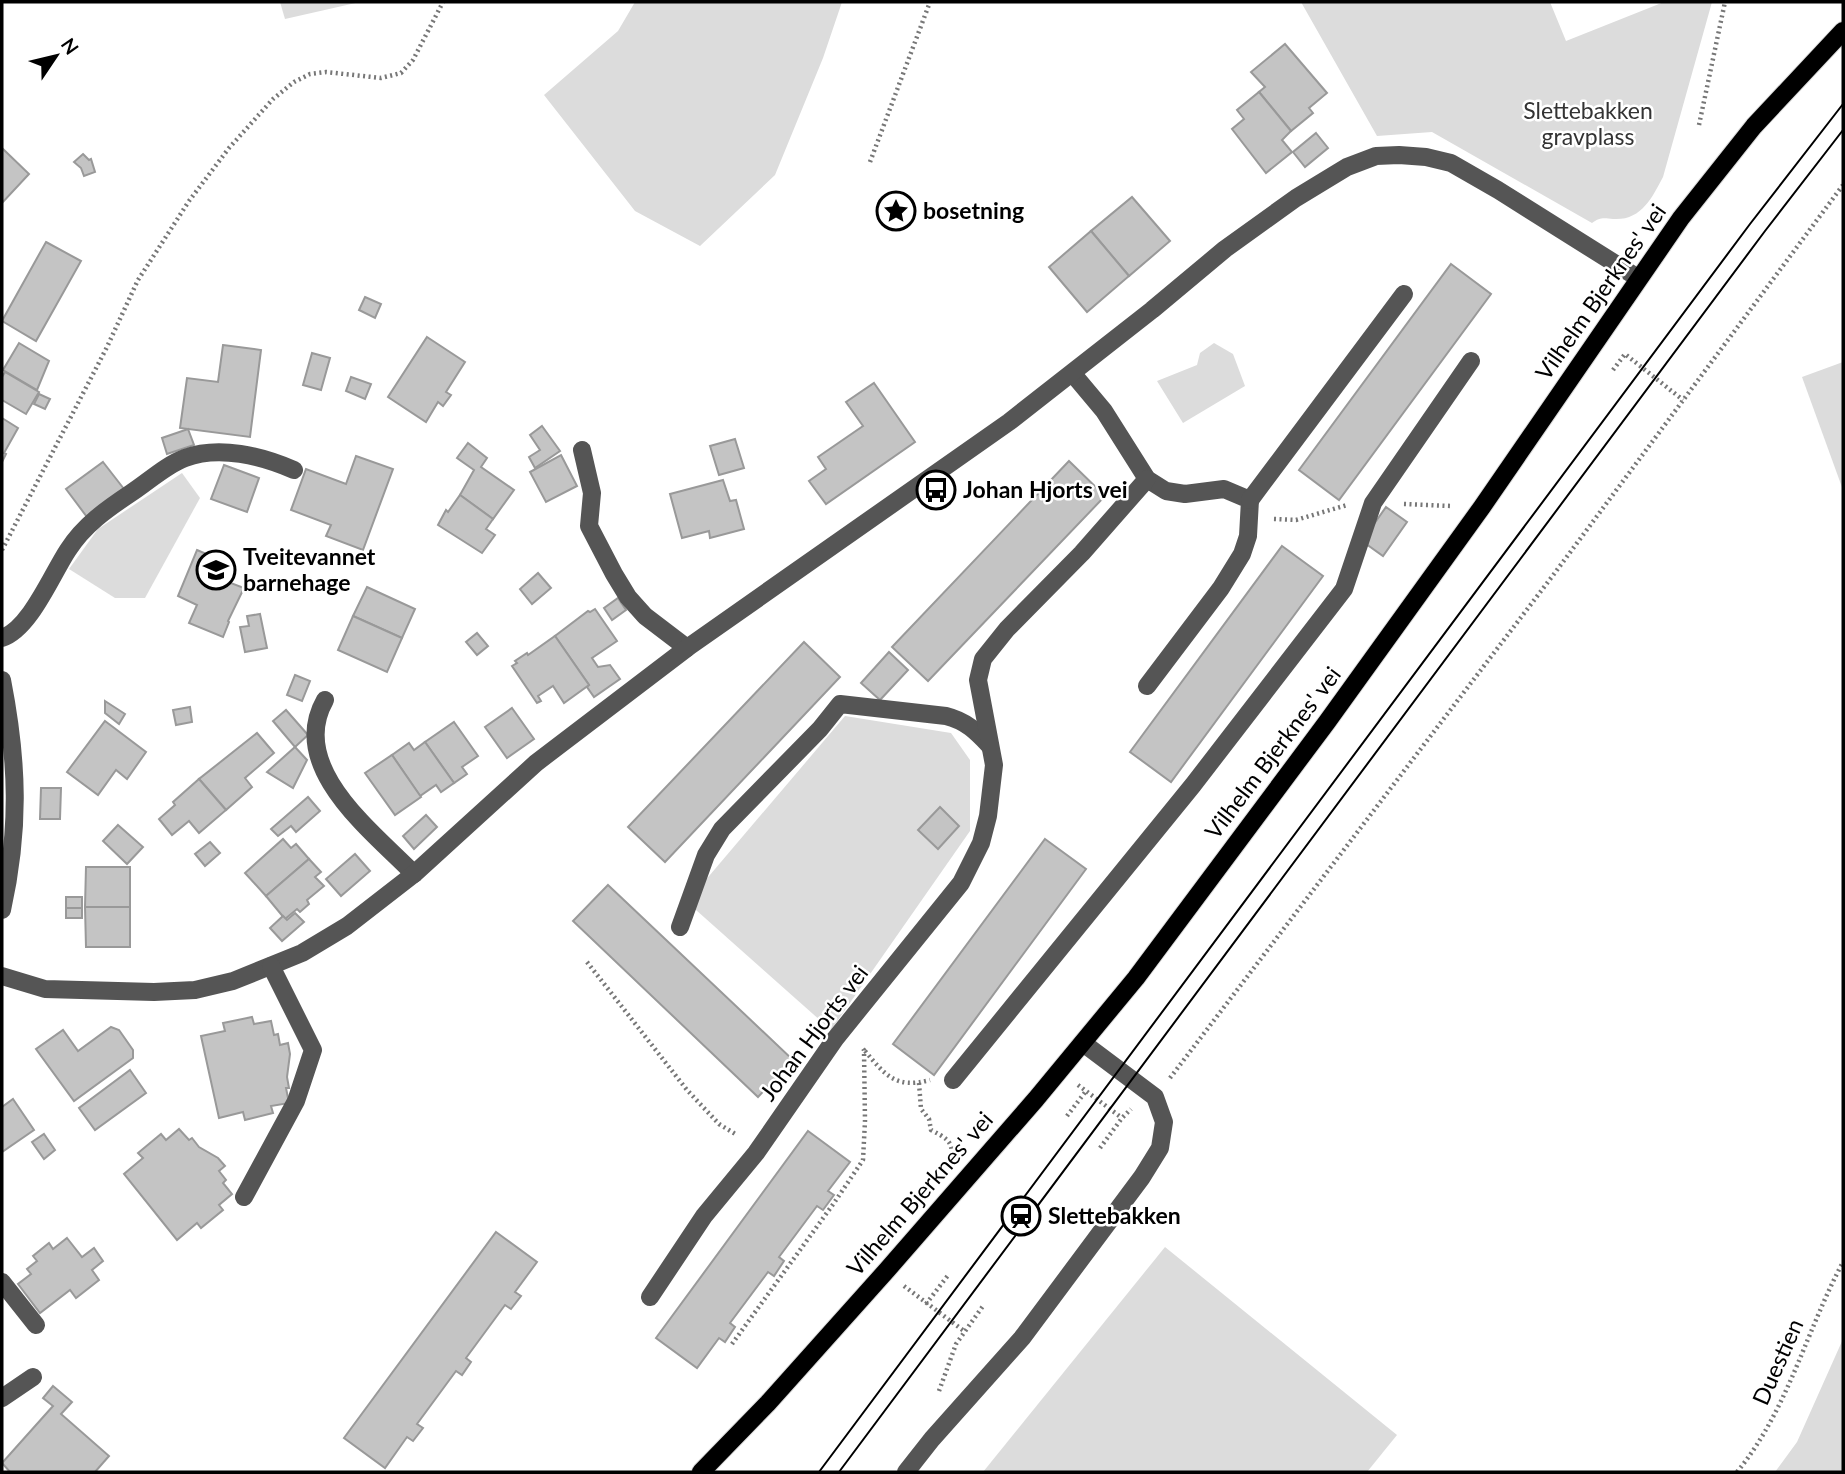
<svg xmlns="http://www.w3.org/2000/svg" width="1845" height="1474" viewBox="0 0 1845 1474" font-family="Lato,sans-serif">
	<rect width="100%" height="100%" fill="#fff"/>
	<g fill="#dcdcdc">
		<polygon points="280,2 360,2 285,19"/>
		<polygon points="635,2 842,2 823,58 775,175 700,246 635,211 544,95 618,31"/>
		<path d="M1301 2H1550L1566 41 1664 2H1712L1663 177C1652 198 1641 221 1613 219 1604 218 1600 217 1592 223L1432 132 1377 136Z"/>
		<polygon points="1214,343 1233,354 1245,386 1183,423 1157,381 1197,365 1200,353"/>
		<polygon points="1843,362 1843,490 1802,377"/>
		<polygon points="182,473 200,498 145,598 115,598 69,569 98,529"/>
		<polygon points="845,716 951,733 970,760 970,831 831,1030 687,902"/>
		<polygon points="1165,1247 1397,1435 1367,1472 983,1472"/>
		<polygon points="1843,1339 1843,1472 1775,1472 1797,1442"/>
	</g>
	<g fill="#c4c4c4" stroke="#999" stroke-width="2">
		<polygon points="1285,44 1327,93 1309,108 1313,113 1291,131 1259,92 1265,87 1251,72"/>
		<polygon points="1259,92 1291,131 1282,140 1292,152 1266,173 1232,129 1244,119 1237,110"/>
		<polygon points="1316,133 1328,148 1305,167 1293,152"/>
		<polygon points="2,148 29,174 2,203"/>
		<polygon points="83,154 89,160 91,159 95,172 84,176 81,168 74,162"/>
		<polygon points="1132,197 1170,241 1129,276 1091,231"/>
		<polygon points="1091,231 1129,276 1087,312 1049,267"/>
		<polygon points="46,242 81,261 36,341 2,321"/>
		<polygon points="1451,264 1491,294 1339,500 1299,470"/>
		<polygon points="365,297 381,304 375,318 359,310"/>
		<polygon points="427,337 465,362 446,392 451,395 443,406 438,402 426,422 388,397"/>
		<polygon points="19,343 49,361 37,390 3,370"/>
		<polygon points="223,345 261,350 250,437 180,428 187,378 218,382"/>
		<polygon points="312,353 330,358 321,390 303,385"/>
		<polygon points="5,372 39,392 26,414 2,400 2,377"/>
		<polygon points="351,377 371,384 365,399 346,391"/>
		<polygon points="874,383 915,442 826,504 809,481 826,469 818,457 863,426 846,402"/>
		<polygon points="39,394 50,399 45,409 34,404"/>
		<polygon points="2,418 18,428 4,453 6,454 2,462"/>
		<polygon points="542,426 560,451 535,468 529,457 540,450 530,435"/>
		<polygon points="188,429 194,445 167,454 162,438"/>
		<polygon points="735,439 744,468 719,475 710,446"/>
		<polygon points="468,443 487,458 481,467 514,490 493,519 460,495 474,470 457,458"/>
		<polygon points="561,455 577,486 546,502 530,472"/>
		<polygon points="356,456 393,469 363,550 326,536 331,525 291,510 306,469 346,484"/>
		<polygon points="1069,461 1105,496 928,681 892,647"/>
		<polygon points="103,462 124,489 87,517 66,489"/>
		<polygon points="224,465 259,478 247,512 211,499"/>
		<polygon points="723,480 730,501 736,500 744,529 710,538 709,531 682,538 670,494"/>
		<polygon points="460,495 493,519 486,529 495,535 482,553 438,525 446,510 448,512"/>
		<polygon points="1386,507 1407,522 1383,556 1362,541"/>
		<polygon points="1282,546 1323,576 1171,782 1130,752"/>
		<polygon points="197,550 234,566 228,582 244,588 228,621 229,622 223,637 189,623 197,605 178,596"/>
		<polygon points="538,573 551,588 532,604 520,589"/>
		<polygon points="367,587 415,609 402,638 353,616"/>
		<polygon points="618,598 626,610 612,620 604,608"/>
		<polygon points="595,609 617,641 592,658 598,667 610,665 620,679 594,697 587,687 589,685 555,636 588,611 590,612"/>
		<polygon points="260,614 267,648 245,652 240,627 249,626 247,616"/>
		<polygon points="353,616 402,638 387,672 338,650"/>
		<polygon points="477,633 488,646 477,655 466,642"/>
		<polygon points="555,636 589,685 564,703 553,686 538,696 541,701 537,703 512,666 517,663 515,661 527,653 528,655"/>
		<polygon points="804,642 840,677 665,862 628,827"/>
		<polygon points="889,652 908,670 880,700 861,683"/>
		<polygon points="295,675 310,681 302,701 287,695"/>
		<polygon points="105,701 125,714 119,724 105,713"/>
		<polygon points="190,707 192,722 176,725 173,710"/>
		<polygon points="512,708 534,739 507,758 485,727"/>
		<polygon points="286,710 308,735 295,747 273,721"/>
		<polygon points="105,721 146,752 127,779 116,770 98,795 67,772"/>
		<polygon points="454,722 478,756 462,767 467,774 454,783 425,742"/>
		<polygon points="257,733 274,753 245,778 252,787 226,810 199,779"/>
		<polygon points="425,742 454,783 441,792 436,785 420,796 392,755 409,743 414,750"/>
		<polygon points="295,747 307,760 293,788 267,772"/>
		<polygon points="392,755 421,797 395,815 365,773"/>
		<polygon points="199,779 226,810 199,833 189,821 172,835 159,819 175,805 173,802"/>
		<polygon points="41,788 61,788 60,819 40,819"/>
		<polygon points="308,797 320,811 296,832 291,826 278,836 271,829"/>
		<polygon points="940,807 959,826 938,849 918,830"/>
		<polygon points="426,815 437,827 414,849 403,836"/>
		<polygon points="118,825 143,847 127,864 103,841"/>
		<polygon points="283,839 291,848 296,844 309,859 266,896 245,873"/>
		<polygon points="1045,839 1086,869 934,1075 893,1044"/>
		<polygon points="210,842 220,853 205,866 195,854"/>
		<polygon points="355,854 370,871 341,896 326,879"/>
		<polygon points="309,859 321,872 315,877 324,886 307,900 309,904 300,912 297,909 285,919 266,896"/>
		<polygon points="86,867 130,867 130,907 85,907"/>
		<polygon points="608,885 793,1060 758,1097 573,921"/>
		<rect x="66" y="897" width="16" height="11"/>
		<polygon points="85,907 130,907 130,947 86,947"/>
		<rect x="66" y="908" width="16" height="10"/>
		<polygon points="295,913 304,922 282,941 270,928 283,916 287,920"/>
		<polygon points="252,1017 254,1024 271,1021 274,1035 278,1034 280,1045 288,1043 290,1054 287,1077 289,1088 286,1088 289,1103 271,1106 273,1113 245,1120 243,1112 219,1118 201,1036 225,1031 223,1023"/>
		<polygon points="111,1027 119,1030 133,1050 133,1058 74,1101 36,1049 63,1030 78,1051"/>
		<polygon points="130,1070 146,1093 95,1130 79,1108"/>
		<polygon points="13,1099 34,1130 2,1152 2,1107"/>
		<polygon points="179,1129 189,1140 192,1138 199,1147 218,1158 225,1166 219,1171 226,1180 223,1183 232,1194 219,1205 223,1210 201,1228 197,1223 177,1240 124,1174 143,1158 138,1153 161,1134 166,1140"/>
		<polygon points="808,1131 850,1162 828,1191 834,1195 823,1210 817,1206 779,1257 784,1261 774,1276 768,1272 730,1323 735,1327 725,1342 719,1338 697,1368 656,1338"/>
		<polygon points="44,1134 55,1150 44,1159 32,1142"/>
		<polygon points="496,1232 537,1262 515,1292 521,1296 511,1309 505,1305 466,1358 471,1362 462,1375 456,1371 417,1424 423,1428 413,1441 407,1437 385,1468 344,1438"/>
		<polygon points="67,1238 82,1257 94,1248 103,1261 92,1270 99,1280 76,1298 70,1290 40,1313 18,1284 31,1274 27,1269 37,1261 33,1256 49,1243 53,1249"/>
		<polygon points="53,1386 72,1402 61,1414 109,1456 95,1472 10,1472 2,1463 53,1406 43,1398"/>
	</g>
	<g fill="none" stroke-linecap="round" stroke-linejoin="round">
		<defs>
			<polyline id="major" points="701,1472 768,1403 887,1270 1036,1099 1136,978 1327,722 1482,507 1681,218 1754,126 1843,31"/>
		</defs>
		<use href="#major" stroke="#dbdbdb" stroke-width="20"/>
		<g stroke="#777" stroke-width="4.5" stroke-dasharray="2 3.5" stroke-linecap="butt">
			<polyline points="1699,125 1725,2"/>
			<polyline points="870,162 930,2"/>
			<polyline points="1613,370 1625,354 1683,400"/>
			<polyline points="1404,504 1451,506"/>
			<polyline points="1274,519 1296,520 1347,505"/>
			<polyline points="2,550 107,347 138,280 189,201 229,148 273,99 294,82 310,74 326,72 381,78 401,73 413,60 443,2"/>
			<polyline points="587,962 687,1090 719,1124 737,1135"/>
			<path d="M865 1051C886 1076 896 1089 930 1080"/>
			<polyline points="1170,1078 1554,574 1843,185"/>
			<path d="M919 1083 921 1109 929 1119 931 1130C944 1137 954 1141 951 1156"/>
			<polyline points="1078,1085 1122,1118"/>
			<polyline points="1067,1116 1086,1091"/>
			<polyline points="1100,1148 1122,1118 1131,1109"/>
			<polyline points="904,1286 964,1331"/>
			<polyline points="926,1304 949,1274"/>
			<polyline points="732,1344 834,1203 863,1160 865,1121 864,1050 861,1046"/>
			<polyline points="939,1391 956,1344 983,1306"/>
			<path d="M1737 1472C1788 1410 1806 1331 1843 1262"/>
		</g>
		<g stroke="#555" stroke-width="18">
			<polyline points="1073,374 1104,411 1147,479 1166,491 1185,494 1224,489 1250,500 1248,536 1242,554 1221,588 1147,686"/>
			<polyline points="582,450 592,493 589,526 614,574 628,597 645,616 687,648"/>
			<polyline points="1250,500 1404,294"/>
			<path d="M2 638C30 629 52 574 68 550 84 525 107 509 131 493 148 482 166 465 185 458 219 445 262 456 294 470"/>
			<path d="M2 680C18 762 20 829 2 910"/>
			<path d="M325 700C287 767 372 831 414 874"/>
			<path d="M680 927 706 855 722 829 820 729 840 704 946 716C966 721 976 731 990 746"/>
			<polyline points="2,976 45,989 154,992 195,990 233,981 302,953 347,926 414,874 536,763 687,648 1009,422 1152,310 1225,249 1296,198 1347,167 1376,156 1399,155 1426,157 1451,163 1498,190 1638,278"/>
			<polyline points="953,1080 1193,785 1344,589 1373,503 1471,361"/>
			<polyline points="244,1197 296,1101 313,1050 271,966"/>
			<polyline points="2,1282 36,1325"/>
			<polyline points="650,1297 704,1216 756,1153 835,1039 961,883 981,843 988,816 994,765 978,680 983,659 1007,629 1082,553 1147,479"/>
			<polyline points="2,1398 33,1377"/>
			<polyline points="906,1472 932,1439 1022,1338 1142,1177 1160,1148 1164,1122 1155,1097 1083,1043"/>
		</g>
		<use href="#major" stroke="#000" stroke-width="18"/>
		<g stroke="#000" stroke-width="2">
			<polyline points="819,1472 1750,224 1843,104"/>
			<polyline points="839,1472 1765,231 1843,130"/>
		</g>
	</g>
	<defs>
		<symbol id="sight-ring" viewBox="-11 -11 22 22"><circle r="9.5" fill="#fff" stroke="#000" stroke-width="1.5"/><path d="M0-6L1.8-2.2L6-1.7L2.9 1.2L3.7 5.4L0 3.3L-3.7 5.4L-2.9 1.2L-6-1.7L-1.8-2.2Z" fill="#000"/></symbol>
		<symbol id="bus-ring" viewBox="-11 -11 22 22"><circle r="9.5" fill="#fff" stroke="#000" stroke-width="1.5"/><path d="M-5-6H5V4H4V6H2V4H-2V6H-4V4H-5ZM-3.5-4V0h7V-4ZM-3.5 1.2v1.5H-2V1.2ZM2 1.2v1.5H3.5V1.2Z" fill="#000"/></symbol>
		<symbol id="school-ring" viewBox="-11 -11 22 22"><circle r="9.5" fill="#fff" stroke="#000" stroke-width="1.5"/><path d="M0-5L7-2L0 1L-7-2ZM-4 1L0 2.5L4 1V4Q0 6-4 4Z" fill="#000"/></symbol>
		<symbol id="station-ring" viewBox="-11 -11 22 22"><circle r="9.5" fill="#fff" stroke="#000" stroke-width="1.5"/><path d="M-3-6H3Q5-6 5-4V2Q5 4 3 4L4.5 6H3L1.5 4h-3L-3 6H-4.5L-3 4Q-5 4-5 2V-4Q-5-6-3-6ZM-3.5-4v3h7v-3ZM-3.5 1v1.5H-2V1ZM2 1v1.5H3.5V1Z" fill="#000"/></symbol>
	</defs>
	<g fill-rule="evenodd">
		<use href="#sight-ring" x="874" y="189" width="44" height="44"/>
		<use href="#bus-ring" x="914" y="468" width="44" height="44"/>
		<use href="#school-ring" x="194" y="548" width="44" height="44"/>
		<use href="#station-ring" x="999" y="1194" width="44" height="44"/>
	</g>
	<g text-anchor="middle" stroke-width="5" stroke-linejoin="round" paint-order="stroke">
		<g font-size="23" fill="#333" stroke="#fff">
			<text x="1588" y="119">Slettebakken<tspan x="1588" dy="26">gravplass</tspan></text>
		</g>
		<g font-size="23" font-weight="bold" fill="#000" stroke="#fff" text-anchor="start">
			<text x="923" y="219">bosetning</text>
			<text x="963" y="498">Johan Hjorts vei</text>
			<text x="243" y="565">Tveitevannet<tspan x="243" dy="26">barnehage</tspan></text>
			<text x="1048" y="1224">Slettebakken</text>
		</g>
		<g font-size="23" fill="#000" stroke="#fff">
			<text transform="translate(1601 292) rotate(-55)" y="8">Vilhelm Bjerknes' vei</text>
			<text transform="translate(1273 753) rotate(-53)" y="8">Vilhelm Bjerknes' vei</text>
			<text transform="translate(814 1033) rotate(-53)" y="8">Johan Hjorts vei</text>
			<text transform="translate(920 1194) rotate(-49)" y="8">Vilhelm Bjerknes' vei</text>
			<text transform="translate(1778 1362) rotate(-66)" y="8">Duestien</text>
		</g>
	</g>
	<rect width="1845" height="1474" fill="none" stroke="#000000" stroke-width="7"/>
	<g transform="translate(56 56) rotate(55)" stroke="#ffffff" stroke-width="5" paint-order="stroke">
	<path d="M0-5L12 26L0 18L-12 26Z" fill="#000000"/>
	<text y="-10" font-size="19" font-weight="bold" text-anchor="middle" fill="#000000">N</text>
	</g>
</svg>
